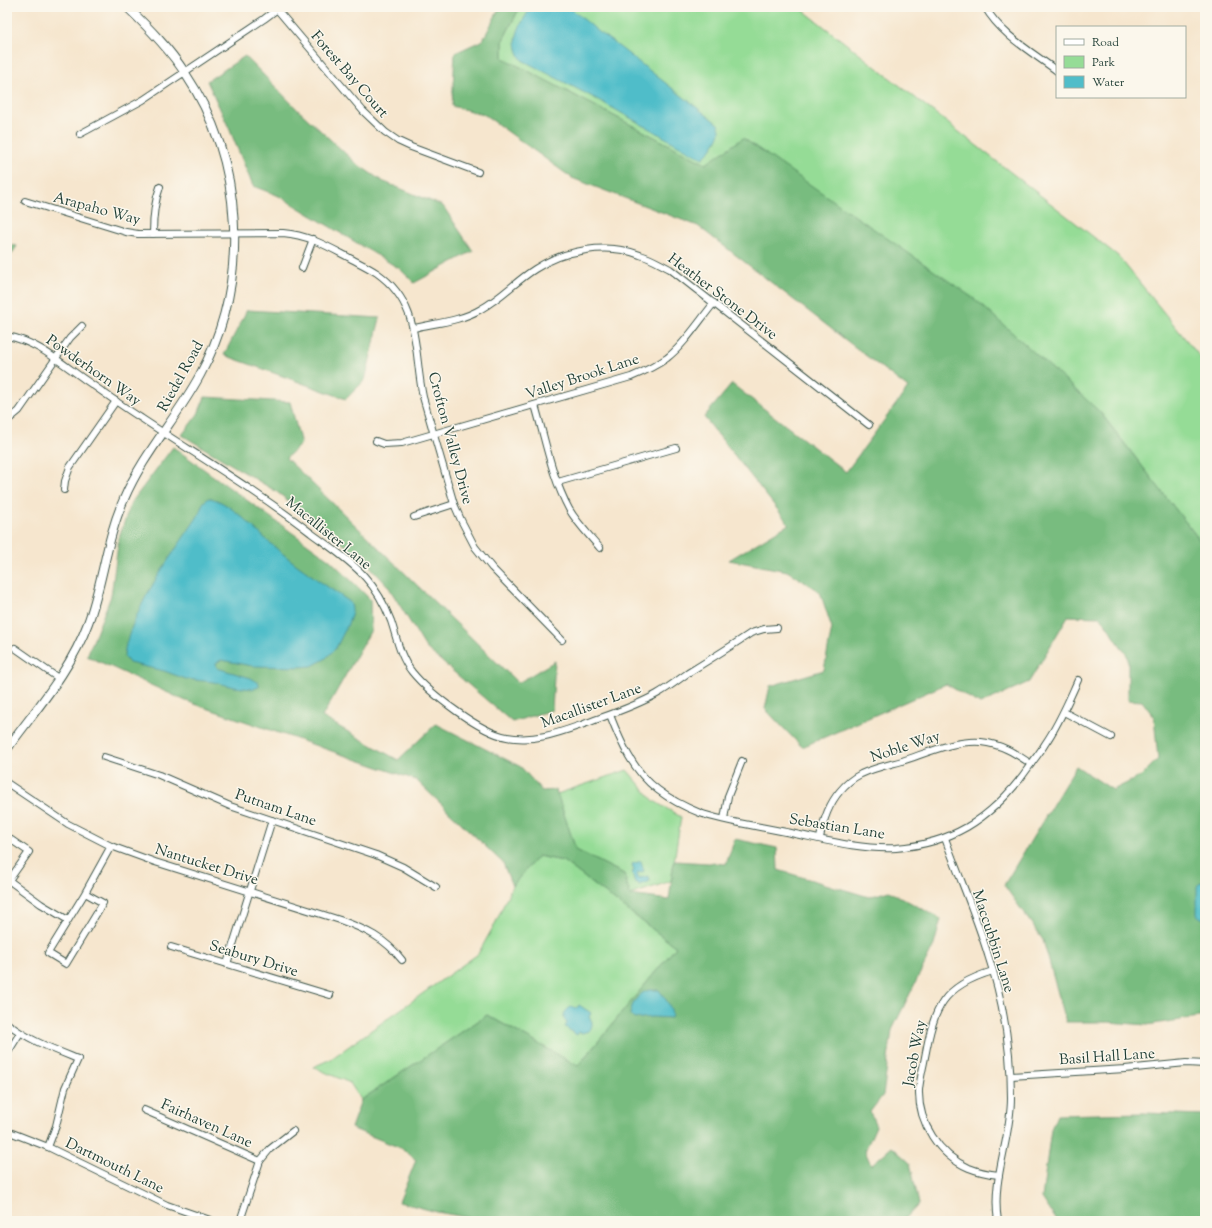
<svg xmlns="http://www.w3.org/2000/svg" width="1212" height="1228" viewBox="0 0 1212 1228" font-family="'Sorts Mill Goudy',serif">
	<rect width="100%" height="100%" fill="#fbf7ec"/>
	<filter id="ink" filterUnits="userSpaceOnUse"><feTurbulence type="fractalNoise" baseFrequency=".025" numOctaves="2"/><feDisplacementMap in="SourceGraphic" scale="8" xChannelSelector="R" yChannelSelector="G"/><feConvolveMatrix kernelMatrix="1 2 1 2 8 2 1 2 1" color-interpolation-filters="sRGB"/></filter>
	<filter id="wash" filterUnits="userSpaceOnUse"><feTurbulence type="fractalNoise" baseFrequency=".012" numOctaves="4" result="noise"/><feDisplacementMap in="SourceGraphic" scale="16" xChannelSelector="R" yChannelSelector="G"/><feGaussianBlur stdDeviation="0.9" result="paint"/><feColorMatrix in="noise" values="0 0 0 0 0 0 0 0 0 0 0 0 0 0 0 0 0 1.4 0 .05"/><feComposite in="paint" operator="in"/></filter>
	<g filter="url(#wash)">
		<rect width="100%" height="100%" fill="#f6e6ce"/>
		<g fill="#95dc96" stroke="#5a8c65">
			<polygon points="520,7 799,7 1118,256 1205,363 1205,547 1100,412 706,164 503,58 503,40"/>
			<polygon points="627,770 654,801 681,817 671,881 630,895 624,874 576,850 557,794"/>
			<polygon points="538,856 563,861 676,947 578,1066 487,1015 361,1100 350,1083 313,1067 331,1059 478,954 496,922 512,886"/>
		</g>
		<g fill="#78bc7f" stroke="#4c7c5a">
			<polygon points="500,7 520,7 503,40 503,58 706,164 743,138 976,300 1100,412 1205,547 1205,1016 1147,1025 1108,1022 1066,1022 1043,940 1004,885 1076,766 1113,790 1141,776 1158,759 1154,717 1142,701 1128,700 1128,657 1101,617 1068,616 1029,682 980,704 946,684 802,747 765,709 770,686 824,670 832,628 820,592 787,571 729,560 789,524 704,417 732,384 846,472 908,388 698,226 572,178 485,115 452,106 455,53 483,40"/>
			<polygon points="245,56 298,110 357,164 382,181 443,206 473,251 414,283 400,269 279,196 253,186 229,128 207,81"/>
			<polygon points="7,244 17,246 7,261"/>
			<polygon points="247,310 380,318 365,380 346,399 224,355"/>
			<polygon points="205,397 290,402 301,444 286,458 518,683 555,661 552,710 512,722 426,648 388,586 365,561 277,492 182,435 198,414"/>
			<polygon points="173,447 330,560 370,599 371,630 322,717 398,760 436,724 521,767 542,791 556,790 576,850 624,874 630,895 669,900 674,861 726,864 735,839 777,848 778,870 869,897 889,891 941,919 934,945 892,1030 883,1095 870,1112 876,1126 865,1151 871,1165 892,1147 910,1163 919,1204 903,1221 487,1221 437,1212 399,1202 416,1160 403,1149 351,1128 361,1100 487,1015 578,1066 676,947 563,861 538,856 512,886 503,863 416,780 186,701 87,656 111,596 119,537 131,503"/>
			<polygon points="1142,1113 1205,1115 1205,1221 1057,1221 1042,1198 1051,1129 1057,1115"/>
		</g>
		<g fill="#50bdc9" stroke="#387d7e">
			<path d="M531 7H569L599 32 622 49 718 124C718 124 720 129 720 130 721 137 708 154 703 158L694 154 602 102 522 60C509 39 520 26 531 7Z"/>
			<path d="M208 498C226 498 258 532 271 544 283 554 295 564 307 572 321 583 336 592 350 602L352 608 351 616 348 624 336 648 325 659 312 666 299 667 252 666 221 660 216 663 217 668 251 678 259 683V687L253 689 234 687 213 682 186 679 164 671 129 663 124 656C125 645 129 634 133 624 149 584 175 551 198 516L203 503Z"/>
			<polygon points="641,861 644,871 637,873 639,878 649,876 650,881 639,885 638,883 635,883 632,872 634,871 632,864"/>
			<polygon points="1201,882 1205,882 1205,919 1201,918 1197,915 1197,886"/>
			<path d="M649 990H659C664 997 675 1010 671 1018L652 1017 634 1019 630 1015C631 1004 638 993 649 990Z"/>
			<path d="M579 1005 591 1013 589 1017C593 1022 593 1026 589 1031L582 1033 579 1032 577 1035 565 1027 567 1023C561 1017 564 1011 571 1007L577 1008Z"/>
		</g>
	</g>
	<g filter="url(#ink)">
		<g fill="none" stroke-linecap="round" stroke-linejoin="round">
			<defs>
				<g id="minor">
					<polyline points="275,7 363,111 385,132 398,141 411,147 478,172"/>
					<path d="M985 7C1001 35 1032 52 1057 71"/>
					<polyline points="80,134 143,100 264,19 280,7"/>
					<path d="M25 201 126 232 138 234 283 233C308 235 327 246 348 257 357 262 368 267 377 273 422 305 413 350 423 397L454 504 461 520 475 547 492 568 562 640"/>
					<path d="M153 234C153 217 154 203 160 187"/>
					<polyline points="302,268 313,239"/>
					<path d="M414 328C436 323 461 321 481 309 501 298 516 281 535 269 564 250 607 242 640 255 651 258 660 264 670 269L869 425"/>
					<path d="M7 336C36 341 60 362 84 379 103 392 122 406 141 418 198 456 257 491 311 533 330 547 350 560 365 577 377 590 385 605 391 621 397 639 400 657 412 672 429 693 481 733 507 737 535 742 558 733 584 724 608 715 634 707 657 694 668 688 678 680 688 673 709 660 730 647 751 633L764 629 777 628"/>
					<path d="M535 405C545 439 552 478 569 509 577 523 589 535 600 548"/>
					<polyline points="7,421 19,411 70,338 82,326"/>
					<path d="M376 441 384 444 402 443 631 377C643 372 656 366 667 358 685 344 699 321 714 303"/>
					<polyline points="558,482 676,448"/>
					<polyline points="64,490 65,481 70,467 116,401"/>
					<polyline points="414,517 454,504"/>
					<polyline points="15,648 58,678"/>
					<polyline points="1064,712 1111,737"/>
					<path d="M610 715C621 743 633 771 658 790 671 800 685 807 700 813 725 822 759 826 786 832 821 839 859 850 896 848 921 846 946 839 967 827 994 811 1014 789 1031 764 1036 757 1041 751 1045 744 1059 724 1068 702 1078 680"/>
					<polyline points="104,757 159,775 230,806 376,855 403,867 436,887"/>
					<path d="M7 783 68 824 111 846 155 862 340 920C365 929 385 938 402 960"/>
					<polyline points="724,819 728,796 742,761"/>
					<polyline points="7,837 29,852 7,883"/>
					<path d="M820 838C823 821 828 805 840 791 845 785 853 778 861 774 874 768 888 765 902 761 927 753 954 740 981 742 1001 744 1015 753 1031 764"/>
					<path d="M945 838C959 877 976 915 988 955 1003 1000 1011 1050 1011 1098 1011 1140 991 1179 998 1221"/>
					<polyline points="7,879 41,904 68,920"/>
					<polyline points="85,893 48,953 66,964 103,903 85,893 111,846"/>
					<polyline points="171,947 330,995"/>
					<polyline points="227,964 272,820"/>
					<path d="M993 971C942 986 934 1008 925 1057 923 1068 920 1079 919 1090 918 1123 939 1155 969 1168 979 1172 988 1174 999 1175"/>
					<path d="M7 1023C28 1040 53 1049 78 1059L65 1088 56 1126 48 1147"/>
					<polyline points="7,1054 20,1033"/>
					<polyline points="1011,1076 1125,1069 1186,1063 1205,1064"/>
					<polyline points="144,1110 260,1161"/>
					<polyline points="7,1131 48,1147 167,1205 213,1221"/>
					<polyline points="240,1221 260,1161 270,1149 293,1131"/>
				</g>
				<path id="tertiary" d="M7 749C36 709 71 670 88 623 103 583 106 539 124 499 143 454 177 418 200 375 251 281 244 161 185 73 169 48 148 27 127 7"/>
			</defs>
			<use href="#minor" stroke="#3f564b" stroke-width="8"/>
			<use href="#tertiary" stroke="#3f564b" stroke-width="10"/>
			<use href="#minor" stroke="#fff" stroke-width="6"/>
			<use href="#tertiary" stroke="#fff" stroke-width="8"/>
		</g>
	</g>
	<g text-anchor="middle" stroke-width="3" stroke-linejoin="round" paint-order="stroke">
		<g font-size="15" fill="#1f3d34" stroke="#fbf7ec">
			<text transform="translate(350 74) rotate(49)" y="5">Forest Bay Court</text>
			<text transform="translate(97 208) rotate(15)" y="5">Arapaho Way</text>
			<text transform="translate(723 296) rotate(37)" y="5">Heather Stone Drive</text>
			<text transform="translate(94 370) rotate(35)" y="5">Powderhorn Way</text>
			<text transform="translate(180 376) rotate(-61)" y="5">Riedel Road</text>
			<text transform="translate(582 376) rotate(-18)" y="5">Valley Brook Lane</text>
			<text transform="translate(451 438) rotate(75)" y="5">Crofton Valley Drive</text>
			<text transform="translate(329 533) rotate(39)" y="5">Macallister Lane</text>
			<text transform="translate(591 705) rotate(-20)" y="5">Macallister Lane</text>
			<text transform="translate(905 746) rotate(-18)" y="5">Noble Way</text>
			<text transform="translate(276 807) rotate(19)" y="5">Putnam Lane</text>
			<text transform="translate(837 826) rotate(9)" y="5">Sebastian Lane</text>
			<text transform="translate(207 864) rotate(17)" y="5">Nantucket Drive</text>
			<text transform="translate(994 941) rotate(72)" y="5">Maccubbin Lane</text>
			<text transform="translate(254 958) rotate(17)" y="5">Seabury Drive</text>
			<text transform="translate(914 1053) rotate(-79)" y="5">Jacob Way</text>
			<text transform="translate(1107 1056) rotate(-4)" y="5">Basil Hall Lane</text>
			<text transform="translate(207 1123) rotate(24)" y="5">Fairhaven Lane</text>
			<text transform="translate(115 1165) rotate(26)" y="5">Dartmouth Lane</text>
		</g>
	</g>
	<rect width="1212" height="1228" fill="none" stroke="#fbf7ec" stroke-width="24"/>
	<rect x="1056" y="26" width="130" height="72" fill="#fbf7ec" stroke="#a3ada2"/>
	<rect x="1064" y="39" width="20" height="6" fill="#ffffff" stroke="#a3ada2"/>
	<text x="1092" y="46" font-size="12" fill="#1f3d34">Road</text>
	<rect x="1064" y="56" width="20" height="12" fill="#95dc96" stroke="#a3ada2"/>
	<text x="1092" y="66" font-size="12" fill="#1f3d34">Park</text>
	<rect x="1064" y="76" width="20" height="12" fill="#50bdc9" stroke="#a3ada2"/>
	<text x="1092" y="86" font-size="12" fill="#1f3d34">Water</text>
</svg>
